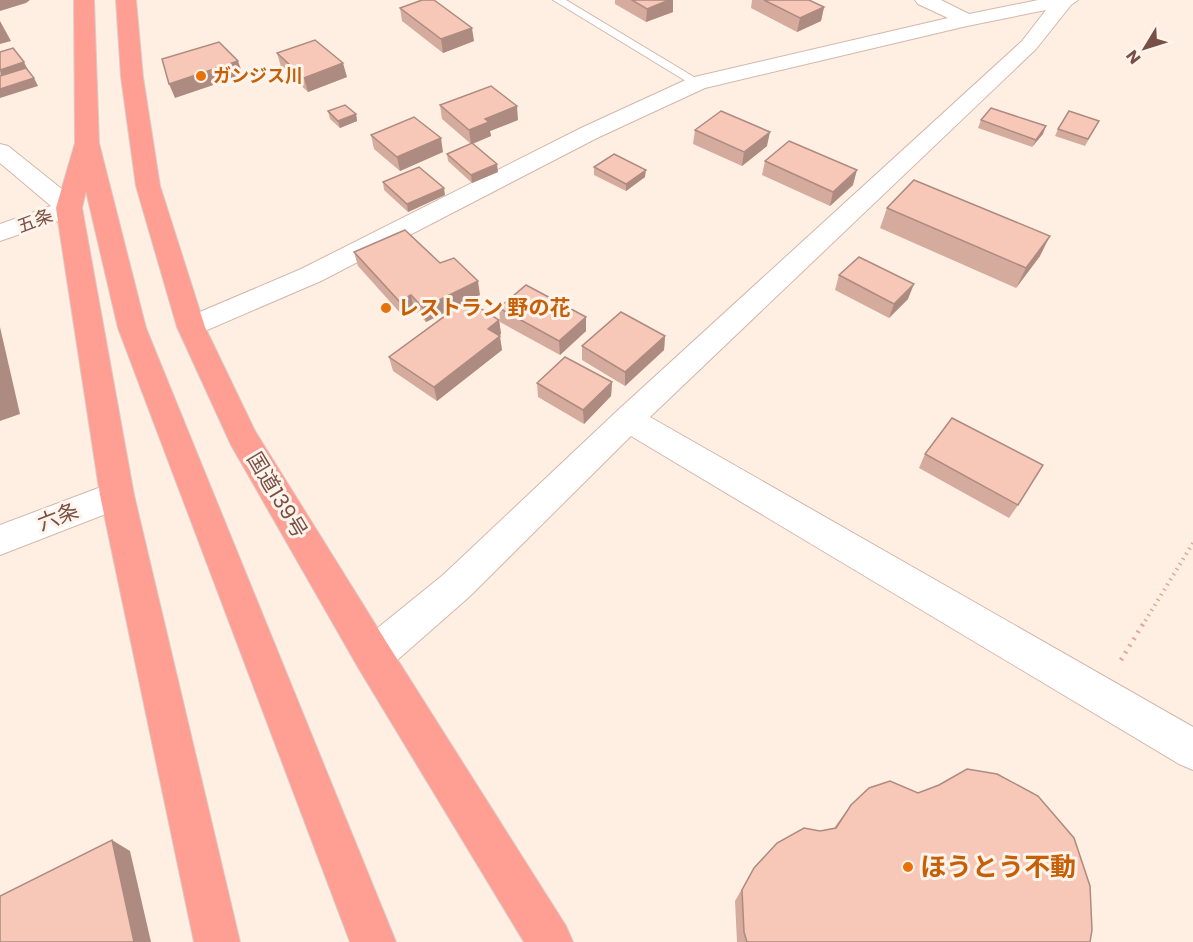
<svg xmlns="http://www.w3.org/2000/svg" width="1193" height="942" viewBox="0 0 1193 942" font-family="Poppins,'Noto Sans JP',sans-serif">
	<rect width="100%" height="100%" fill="#ffefe3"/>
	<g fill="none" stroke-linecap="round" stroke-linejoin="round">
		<defs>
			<polygon id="lane" points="553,0 566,0 704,83 702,86 694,86"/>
			<g id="street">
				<polygon points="915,0 941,0 969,14 1038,0 1078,0 1071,5 1036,49 650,417 1193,727 1193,770 1179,764 631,436 469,597 387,669 373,674 359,669 354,656 359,643 443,575 617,411 1022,41 1046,10 967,26 705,88 597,138 321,281 191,337 181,334 177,327 181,320 301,269 581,128 690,78 948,18 918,4"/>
				<polygon points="0,144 8,146 78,202 82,208 78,214 0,241 0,224 51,206 0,163"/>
				<polygon points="117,481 129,485 134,495 129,505 0,555 0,525"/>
			</g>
			<g id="highway">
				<polygon points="74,0 94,0 99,143 146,328 396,942 350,942 118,328 86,191 82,208 134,495 240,942 194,942 100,495 56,208 75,143"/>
				<polygon points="116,0 136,0 143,77 160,186 205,327 255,431 387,643 566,926 573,942 524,942 359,669 231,445 177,327 136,186 121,77"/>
			</g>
		</defs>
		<use href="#lane" stroke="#d3b7aa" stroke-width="2"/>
		<use href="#street" stroke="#d3b7aa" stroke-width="2"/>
		<use href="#highway" stroke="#d9cecb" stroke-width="2"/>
		<polyline stroke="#dcaa9a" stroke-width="4" stroke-dasharray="1.5 4.5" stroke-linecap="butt" points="1142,626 1193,543"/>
		<polyline stroke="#dcaa9a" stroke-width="4.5" stroke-dasharray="2 6" stroke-linecap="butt" points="1121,660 1143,624"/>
		<use href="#lane" fill="#fff" fill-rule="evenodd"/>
		<use href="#street" fill="#fff" fill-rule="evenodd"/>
		<use href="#highway" fill="#ff9f93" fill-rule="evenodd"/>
	</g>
	<g fill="#d4ab9d">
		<polygon points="615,0 673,0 673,12 646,22 615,4"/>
		<polygon points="752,0 809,0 824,7 821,21 797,32 751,8"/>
		<polygon points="400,8 474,41 443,53 402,21"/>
		<polygon points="277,53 347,77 308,92 281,67"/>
		<polygon points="440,105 518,120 490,131 491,136 473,144 498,172 472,183 448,161 447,154 471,144 442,119"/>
		<polygon points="328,111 356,114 357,121 340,128 330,119"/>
		<polygon points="981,120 1043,134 1032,147 978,128"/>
		<polygon points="1099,121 1085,146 1055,136 1058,129"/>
		<polygon points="695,130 767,146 742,166 693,144"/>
		<polygon points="371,135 443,152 400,171 374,149"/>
		<polygon points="765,161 853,185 830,206 762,175"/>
		<polygon points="594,167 645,177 626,191 594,175"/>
		<polygon points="383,182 445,195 408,212 384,190"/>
		<polygon points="887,208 1040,256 1016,288 880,228"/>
		<polygon points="354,252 440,263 480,295 469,301 499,320 501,334 499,335 502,350 437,401 393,371 389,357 457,306 426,322 414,309 402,315 358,266"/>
		<polygon points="839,275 908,299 889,318 835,290"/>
		<polygon points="499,308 586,317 586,331 560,355 500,322"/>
		<polygon points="665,336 664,350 625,386 582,360 582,346"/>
		<polygon points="612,382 611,396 584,424 538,397 537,383"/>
		<polygon points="925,454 1018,505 1009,518 919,468"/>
		<polygon points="851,805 1090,942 737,942 735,901 754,868 820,831 834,828"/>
	</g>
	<g fill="#ad8b80">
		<polygon points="0,0 30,0 26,3 0,11"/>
		<polygon points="669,0 673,0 673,12 646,22 647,9"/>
		<polygon points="824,7 821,21 797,32 800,18"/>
		<polygon points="0,21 11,41 0,44"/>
		<polygon points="472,28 474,41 443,53 441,39"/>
		<polygon points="238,61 243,75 175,98 169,84"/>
		<polygon points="24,62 28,70 1,78 0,70"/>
		<polygon points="343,63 347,77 308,92 304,78"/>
		<polygon points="34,78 38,86 0,98 0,89"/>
		<polygon points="517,106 518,120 490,131 491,136 471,144 469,130 485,119"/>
		<polygon points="356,114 357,121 340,128 338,121"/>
		<polygon points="1046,126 1043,134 1032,147 1036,140"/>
		<polygon points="770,132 767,146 742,166 744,152"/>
		<polygon points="441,138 443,152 400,171 397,157"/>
		<polygon points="497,164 498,172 472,183 471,175"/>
		<polygon points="646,170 645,177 626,191 626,184"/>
		<polygon points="857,170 853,185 830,206 833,192"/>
		<polygon points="444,188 445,195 408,212 407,204"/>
		<polygon points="1050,236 1040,256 1016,288 1026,268"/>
		<polygon points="478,281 480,295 426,322 423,308"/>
		<polygon points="914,284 908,299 889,318 894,304"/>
		<polygon points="411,295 414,309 402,315 399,301"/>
		<polygon points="586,317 586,331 560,355 559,341"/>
		<polygon points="499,320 501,334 490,343 488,329"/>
		<polygon points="0,327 20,414 0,421"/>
		<polygon points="500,336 502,350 437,401 434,387"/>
		<polygon points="665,336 664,350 625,386 625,372"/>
		<polygon points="612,382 611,396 584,424 583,410"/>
		<polygon points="112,840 130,851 151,942 134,942"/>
	</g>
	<g fill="#f7c7b7" stroke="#ad8b80" stroke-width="1.5">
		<polygon points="422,0 434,0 472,28 441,39 400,8"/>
		<polygon points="632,0 669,0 647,9"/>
		<polygon points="764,0 809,0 824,7 800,18"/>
		<polygon points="315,40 343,63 304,78 277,53"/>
		<polygon points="219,42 238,61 169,84 162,59"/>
		<polygon points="13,48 24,62 0,70 0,52"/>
		<polygon points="26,68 34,78 0,89 0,76"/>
		<polygon points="491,86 517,106 485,119 489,122 469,130 440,105"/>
		<polygon points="345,105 356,114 338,121 328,111"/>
		<polygon points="991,108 1046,126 1036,140 981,120"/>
		<polygon points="721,111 770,132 744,152 695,130"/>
		<polygon points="1069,111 1099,121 1088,139 1058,129"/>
		<polygon points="414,117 441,138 397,157 371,135"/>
		<polygon points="789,141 857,170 833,192 765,161"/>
		<polygon points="472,143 497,164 471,175 447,154"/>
		<polygon points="614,154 646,170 626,184 594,167"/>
		<polygon points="419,167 444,188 407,204 383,182"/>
		<polygon points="914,180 1050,236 1026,268 887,208"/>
		<polygon points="405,230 440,263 454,258 478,281 423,308 411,295 399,301 354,252"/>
		<polygon points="859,257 914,284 894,304 839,275"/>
		<polygon points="526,285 586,317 559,341 499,308"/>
		<polygon points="467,300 499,320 488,329 500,336 434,387 389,357"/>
		<polygon points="621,312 665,336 625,372 582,346"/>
		<polygon points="565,357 612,382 583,410 537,383"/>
		<polygon points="952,418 1043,465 1018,505 925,454"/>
		<polygon points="967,769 997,774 1038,796 1074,838 1090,886 1092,930 1090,942 747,942 744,932 742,890 754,868 777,843 804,828 820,831 836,828 851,805 869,788 890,781 918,793 939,785"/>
		<polygon points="112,840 134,942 0,942 0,896"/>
	</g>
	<g fill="#e8710a" stroke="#fff4eb" stroke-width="2">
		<circle cx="201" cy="76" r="6"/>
		<circle cx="386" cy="308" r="6"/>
		<circle cx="908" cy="867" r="6"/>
	</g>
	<g text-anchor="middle" stroke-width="6" stroke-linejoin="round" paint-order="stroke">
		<g font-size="18" font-weight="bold" fill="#c56008" stroke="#fff4eb" text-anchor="start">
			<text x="213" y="82">ガンジス川</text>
		</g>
		<g font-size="18" fill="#795046" stroke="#fff4eb">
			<text transform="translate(35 221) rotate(-21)" y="6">五条</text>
		</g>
		<g font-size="21" font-weight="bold" fill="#c56008" stroke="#fff4eb" text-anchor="start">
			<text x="398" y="315">レストラン 野の花</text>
		</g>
		<g font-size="21" fill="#795046" stroke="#fff4eb">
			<text transform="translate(277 495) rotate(59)" y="7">国道139号</text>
			<text transform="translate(58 517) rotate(-21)" y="7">六条</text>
		</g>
		<g font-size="26" font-weight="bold" fill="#c56008" stroke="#fff4eb" text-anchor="start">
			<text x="920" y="876">ほうとう不動</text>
		</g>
	</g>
	<g transform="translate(1145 48) rotate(232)" stroke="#fff4eb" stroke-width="4.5" paint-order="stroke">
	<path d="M0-4.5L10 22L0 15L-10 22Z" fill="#795046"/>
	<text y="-9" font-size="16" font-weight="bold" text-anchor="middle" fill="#795046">N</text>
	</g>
</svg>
